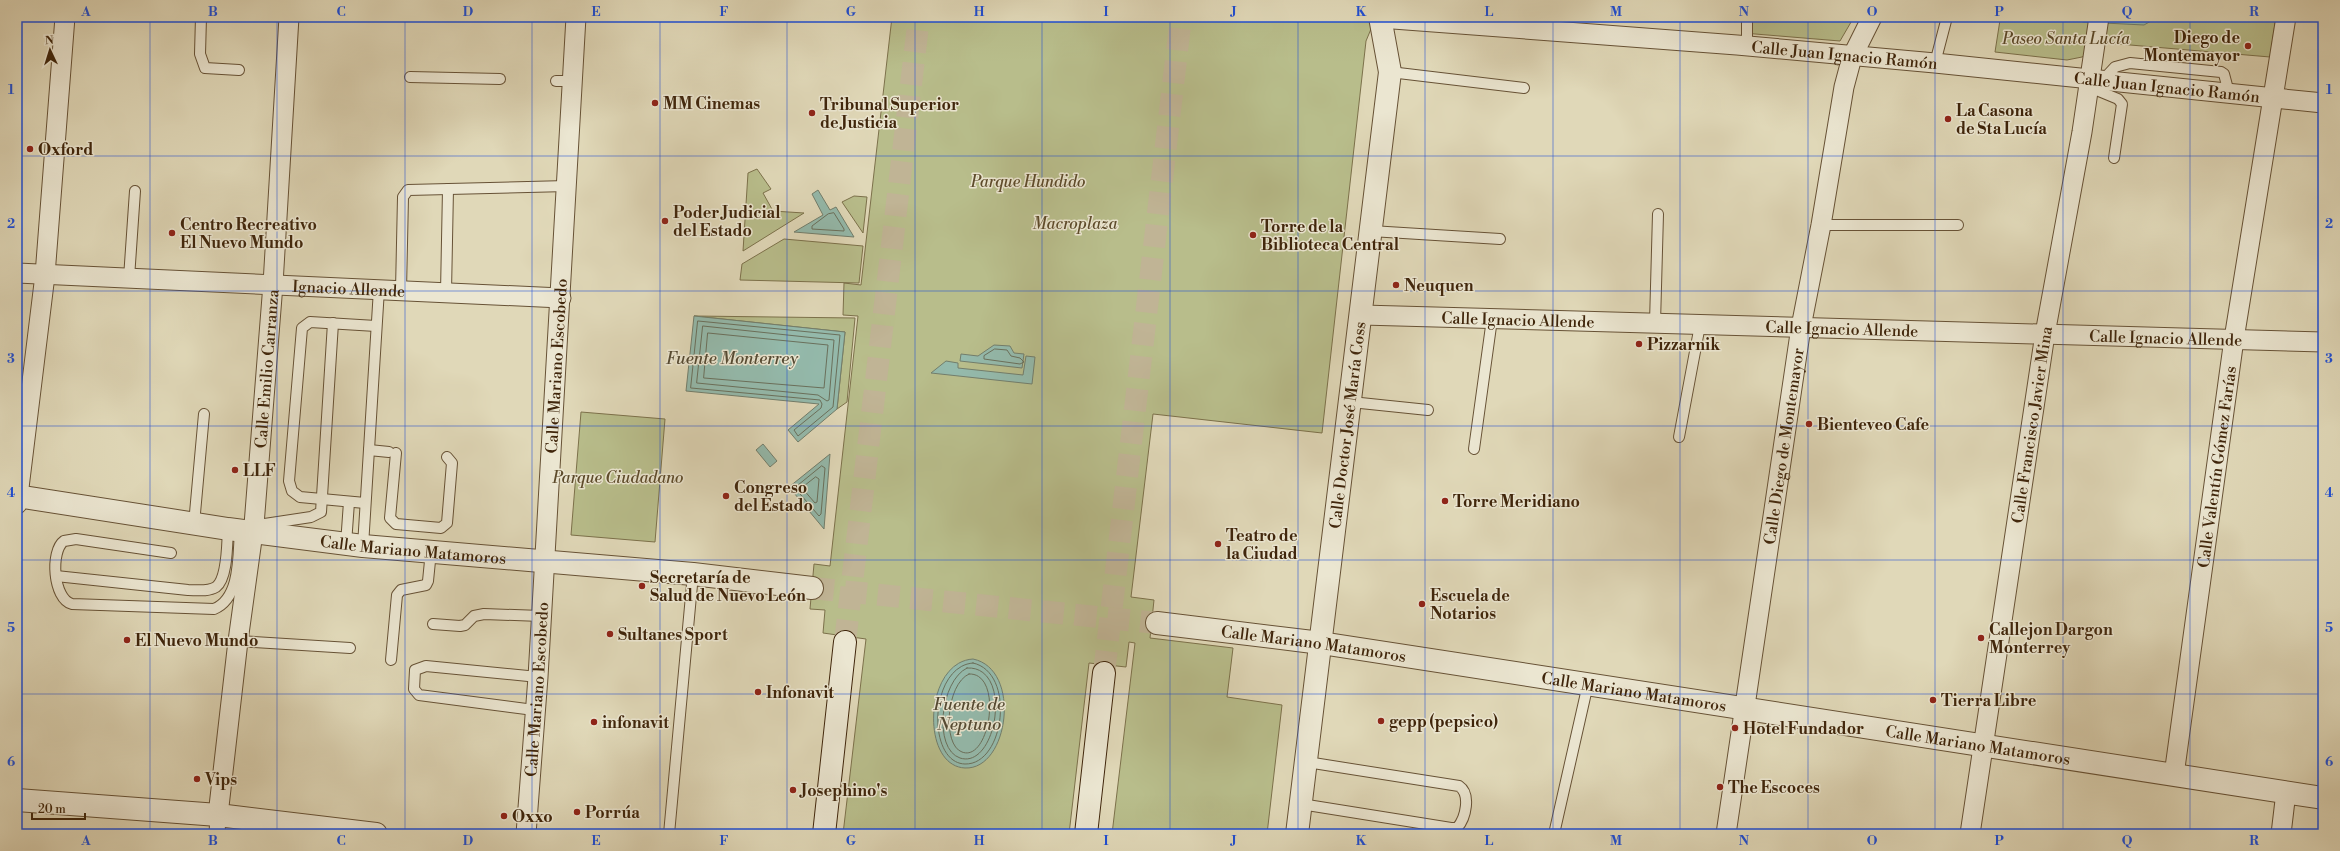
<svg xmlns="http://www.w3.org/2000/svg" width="2340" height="851" viewBox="0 0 2340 851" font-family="'Libre Bodoni',serif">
	<rect width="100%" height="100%" fill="#e0d8b8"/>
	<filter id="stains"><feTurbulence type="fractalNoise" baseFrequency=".005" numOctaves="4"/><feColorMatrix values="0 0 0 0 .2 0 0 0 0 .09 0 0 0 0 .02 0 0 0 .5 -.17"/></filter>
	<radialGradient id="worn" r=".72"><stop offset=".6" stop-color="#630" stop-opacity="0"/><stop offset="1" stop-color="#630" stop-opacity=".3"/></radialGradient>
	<g fill="#b8bd8b" stroke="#7c714b">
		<polygon points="892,17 1376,17 1366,41 1322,433 1153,414 1131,597 1154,600 1150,638 1233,648 1227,697 1282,705 1267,834 1112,834 1135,643 1129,642 1126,667 1089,663 1069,834 843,834 866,639 823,633 825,610 810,609 814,564 830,566 858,316 843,315 844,283 861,285"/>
		<polygon points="1744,17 1854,17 1840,41 1743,33"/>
		<polygon points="1997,17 2276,17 2270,57 2107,43 2082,57 2067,60 1995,52 2000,20"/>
		<polygon points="757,169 771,189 763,193 773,211 804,213 743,251 748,173"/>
		<polygon points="854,196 867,197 863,233 842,202"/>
		<polygon points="784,239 863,246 859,283 740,280 742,264"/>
		<polygon points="694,316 855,318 847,402 837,409 845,332"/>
		<polygon points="581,412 665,419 655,542 571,535"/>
	</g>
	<g fill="#94baac" stroke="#727e6c">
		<polygon points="2058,17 2158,17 2144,25 2084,22"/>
		<polygon points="818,190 830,210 836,207 854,237 794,232 823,215 812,194"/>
		<polygon points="694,316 845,332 837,409 798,442 788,430 819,404 686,391"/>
		<polygon points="994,345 1010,346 1014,353 1024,354 1022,368 960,361 961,354 978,356"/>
		<polygon points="1026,356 1035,357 1032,384 931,373 946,361 958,363 958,368 1023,375"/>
		<polygon points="763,444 777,461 770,467 756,450"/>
		<polygon points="830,454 824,529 789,487"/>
		<path d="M973 659C1022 669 1009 770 965 768 920 766 924 662 973 659Z"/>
	</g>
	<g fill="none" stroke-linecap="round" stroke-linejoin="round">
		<g stroke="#6a705c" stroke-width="1">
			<polyline points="2109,18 2143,21 2150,17"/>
			<polygon points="834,213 844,229 844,231 812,229 812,226 828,214"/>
			<polygon points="698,321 840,335 833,407 798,436 794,430 821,408 822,404 820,400 691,388"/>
			<polygon points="703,326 834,340 829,400 827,401 818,395 697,383"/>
			<polygon points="708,333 828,345 824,388 704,378"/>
			<polygon points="995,349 1007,350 1011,356 1020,358 1024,362 1020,364 984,359 984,356"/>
			<polygon points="822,466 825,468 821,514 819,516 795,488"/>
			<polygon points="816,477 819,479 817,502 815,503 802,488"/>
			<path d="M973 663C1016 672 1005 765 965 764 926 763 929 666 973 663Z"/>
			<path d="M967 668C1014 665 997 770 960 758 933 749 940 681 967 668Z"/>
			<path d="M969 674C1004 672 990 763 962 752 942 745 946 684 969 674Z"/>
		</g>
		<polyline stroke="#c0b495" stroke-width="22" stroke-dasharray="22 11" stroke-linecap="butt" points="812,588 1157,623"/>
		<g stroke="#c0b495" stroke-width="22" stroke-dasharray="22 11" stroke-linecap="butt">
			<polyline points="845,642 919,17"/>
			<polyline points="1104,673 1181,17"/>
		</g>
		<defs>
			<g id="service">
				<polyline points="201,17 200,54 205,68 239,70"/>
				<polyline points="1747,46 1747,17"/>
				<polyline points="1935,63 1947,17"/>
				<polyline points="1390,72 1524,88"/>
				<polyline points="410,77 500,79"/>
				<polyline points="556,81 573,81"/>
				<polyline points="2102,81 2115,67 2130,63 2221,72 2224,74 2229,93"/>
				<polyline points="2089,87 2118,99 2122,104 2114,158"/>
				<polyline points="1821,225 1958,225"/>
				<polyline points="1371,231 1500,239"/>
				<polyline points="129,278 135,191"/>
				<polyline points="401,290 403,197 408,190 567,186"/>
				<polyline points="446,292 448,189"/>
				<polyline points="1655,323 1658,214"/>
				<polyline points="1351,402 1428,410"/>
				<polyline points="1679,437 1700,325"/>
				<polyline points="1474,449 1492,319"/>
				<polyline points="369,450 389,452"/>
				<polyline points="396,453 390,518 396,524 441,528 447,523 452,463 447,457"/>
				<polyline points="365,503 300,497 292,491 289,481 302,328 310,322 376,326"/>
				<polyline points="194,524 204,414"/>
				<polyline points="258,525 311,517 321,512 333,323"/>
				<polyline points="346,544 349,502"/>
				<polyline points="363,546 379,289"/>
				<path d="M171 553 76 539 64 541C50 551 53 599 72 604L214 609C241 598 238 555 240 530"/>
				<path d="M56 576 188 590C196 590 208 592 216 587 228 578 227 542 228 529"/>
				<polyline points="433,624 460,626 465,625 474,616 484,614 541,616"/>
				<polyline points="238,641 350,648"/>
				<polyline points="391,660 397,595 401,590 426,585 428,581 431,551"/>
				<polyline points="534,710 419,695 414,689 415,670 426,666 538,677"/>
				<path d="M1301 804 1451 828H1457C1466 818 1471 794 1459 786L1307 762"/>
				<polyline points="669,834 693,574"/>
				<polyline points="1554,834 1588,684"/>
			</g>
			<polyline id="pedestrian" points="217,834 218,815"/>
			<g id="minor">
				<path id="s1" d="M1380 18 1737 45 1935 63 2323 103"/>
				<path id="s2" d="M17 273 561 298"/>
				<path id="s3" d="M1362 315 2323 342"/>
				<polyline points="17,504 45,275 65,17"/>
				<path id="s4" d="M2174 775 2234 339 2286 17"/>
				<path id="s5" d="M218 815 238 641 254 525 273 284 289 17"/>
				<path id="s6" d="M526 834 538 677 576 17"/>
				<path id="s7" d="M1726 834 1801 327 1821 225 1844 87 1852 57 1872 17"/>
				<path id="s8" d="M1970 834 2045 334 2082 132 2099 17"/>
				<polyline points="2281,834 2286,792"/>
			</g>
			<g id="tertiary">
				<path id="s9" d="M17 496 228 529 363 546 693 574 812 588"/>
				<path id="s10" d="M1157 623 1321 643 2323 798"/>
				<polyline points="17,800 218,815 376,834"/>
				<path id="s11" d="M1297 834 1390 72 1380 17"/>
			</g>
			<g id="secondary">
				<polyline points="824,834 845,642"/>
				<polyline points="1086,834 1104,673"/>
			</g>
		</defs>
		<use href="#service" stroke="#675236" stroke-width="12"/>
		<use href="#pedestrian" stroke="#675236" stroke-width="17"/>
		<use href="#minor" stroke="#675236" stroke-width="21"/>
		<use href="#tertiary" stroke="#675236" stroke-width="24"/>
		<use href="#secondary" stroke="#3f250b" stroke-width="24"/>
		<use href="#service" stroke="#ebe6d1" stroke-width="10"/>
		<use href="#pedestrian" stroke="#ebe6d1" stroke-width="15"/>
		<use href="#minor" stroke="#ebe6d1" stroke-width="19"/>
		<use href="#tertiary" stroke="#ebe6d1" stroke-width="22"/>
		<use href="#secondary" stroke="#ebe6d1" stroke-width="22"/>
	</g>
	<path fill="none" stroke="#1d4ed8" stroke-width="1" stroke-opacity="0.55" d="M150 17V834M277 17V834M405 17V834M532 17V834M660 17V834M787 17V834M915 17V834M1042 17V834M1170 17V834M1298 17V834M1425 17V834M1553 17V834M1680 17V834M1808 17V834M1935 17V834M2063 17V834M2190 17V834M17 156H2323M17 291H2323M17 426H2323M17 560H2323M17 694H2323"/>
	<g fill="#8f2418" stroke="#ebe6d1" stroke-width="1.5">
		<circle cx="2248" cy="46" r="4"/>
		<circle cx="655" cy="103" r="4"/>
		<circle cx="812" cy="113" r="4"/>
		<circle cx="1948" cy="119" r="4"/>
		<circle cx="30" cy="149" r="4"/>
		<circle cx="665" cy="221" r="4"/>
		<circle cx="172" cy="233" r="4"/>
		<circle cx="1253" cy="235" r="4"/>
		<circle cx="1396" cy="285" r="4"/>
		<circle cx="1639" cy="344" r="4"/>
		<circle cx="1809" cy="424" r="4"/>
		<circle cx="235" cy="470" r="4"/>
		<circle cx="726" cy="496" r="4"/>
		<circle cx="1445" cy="501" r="4"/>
		<circle cx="1218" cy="544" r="4"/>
		<circle cx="642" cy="586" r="4"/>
		<circle cx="1422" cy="604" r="4"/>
		<circle cx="610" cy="634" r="4"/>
		<circle cx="1981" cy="638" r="4"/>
		<circle cx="127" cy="640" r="4"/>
		<circle cx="758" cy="692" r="4"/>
		<circle cx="1933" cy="700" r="4"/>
		<circle cx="1381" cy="721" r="4"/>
		<circle cx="594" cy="722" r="4"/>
		<circle cx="1735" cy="728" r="4"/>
		<circle cx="197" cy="779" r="4"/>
		<circle cx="1720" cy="787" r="4"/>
		<circle cx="793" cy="790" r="4"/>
		<circle cx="577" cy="812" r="4"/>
		<circle cx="504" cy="816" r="4"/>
	</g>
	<g text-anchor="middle" stroke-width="3" stroke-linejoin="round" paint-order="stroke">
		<g font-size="16" font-weight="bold" fill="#3f250b" stroke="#ebe6d1" text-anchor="start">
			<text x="2240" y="43" text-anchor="end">Diego de<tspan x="2240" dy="18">Montemayor</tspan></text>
			<text x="663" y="109">MM Cinemas</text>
			<text x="820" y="110">Tribunal Superior<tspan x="820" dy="18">de Justicia</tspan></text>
			<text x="1956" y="116">La Casona<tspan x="1956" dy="18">de Sta Lucía</tspan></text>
			<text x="38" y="155">Oxford</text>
			<text x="673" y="218">Poder Judicial<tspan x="673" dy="18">del Estado</tspan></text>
			<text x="180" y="230">Centro Recreativo<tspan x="180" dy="18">El Nuevo Mundo</tspan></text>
			<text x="1261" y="232">Torre de la<tspan x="1261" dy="18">Biblioteca Central</tspan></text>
			<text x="1404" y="291">Neuquen</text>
			<text x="1647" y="350">Pizzarnik</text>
			<text x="1817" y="430">Bienteveo Cafe</text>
			<text x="243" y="476">LLF</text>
			<text x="734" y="493">Congreso<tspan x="734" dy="18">del Estado</tspan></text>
			<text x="1453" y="507">Torre Meridiano</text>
			<text x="1226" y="541">Teatro de<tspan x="1226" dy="18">la Ciudad</tspan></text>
			<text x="650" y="583">Secretaría de<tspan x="650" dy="18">Salud de Nuevo León</tspan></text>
			<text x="1430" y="601">Escuela de<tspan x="1430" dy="18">Notarios</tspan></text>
			<text x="1989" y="635">Callejon Dargon<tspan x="1989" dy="18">Monterrey</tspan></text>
			<text x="618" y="640">Sultanes Sport</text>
			<text x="135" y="646">El Nuevo Mundo</text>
			<text x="766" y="698">Infonavit</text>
			<text x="1941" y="706">Tierra Libre</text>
			<text x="1389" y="727">gepp (pepsico)</text>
			<text x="602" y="728">infonavit</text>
			<text x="1743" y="734">Hotel Fundador</text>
			<text x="205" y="785">Vips</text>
			<text x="1728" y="793">The Escoces</text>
			<text x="801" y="796">Josephino's</text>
			<text x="585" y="818">Porrúa</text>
			<text x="512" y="822">Oxxo</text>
		</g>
		<g font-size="16" font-style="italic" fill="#5d4b2b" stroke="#ebe6d1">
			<text x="2066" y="44">Paseo Santa Lucía</text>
			<text x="1028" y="187">Parque Hundido</text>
			<text x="1075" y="229">Macroplaza</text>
			<text x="618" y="483">Parque Ciudadano</text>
		</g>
		<g font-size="16" fill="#3f250b" stroke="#ebe6d1">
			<text dy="6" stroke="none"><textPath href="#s1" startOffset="466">Calle Juan Ignacio Ramón</textPath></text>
			<text dy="6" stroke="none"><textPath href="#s1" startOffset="790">Calle Juan Ignacio Ramón</textPath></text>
			<text dy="6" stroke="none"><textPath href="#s2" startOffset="332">Ignacio Allende</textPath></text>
			<text dy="6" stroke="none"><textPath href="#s3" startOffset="156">Calle Ignacio Allende</textPath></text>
			<text dy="6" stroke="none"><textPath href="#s3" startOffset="480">Calle Ignacio Allende</textPath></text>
			<text dy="6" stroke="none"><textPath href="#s3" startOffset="804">Calle Ignacio Allende</textPath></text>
			<text dy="6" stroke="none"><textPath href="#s6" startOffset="469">Calle Mariano Escobedo</textPath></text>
			<text dy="6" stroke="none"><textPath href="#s5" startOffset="449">Calle Emilio Carranza</textPath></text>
			<text dy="6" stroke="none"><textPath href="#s11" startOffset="412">Calle Doctor José María Coss</textPath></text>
			<text dy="6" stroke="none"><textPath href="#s8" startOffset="414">Calle Francisco Javier Mina</textPath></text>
			<text dy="6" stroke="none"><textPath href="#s7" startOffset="392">Calle Diego de Montemayor</textPath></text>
			<text dy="6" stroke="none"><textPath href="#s4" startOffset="311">Calle Valentín Gómez Farías</textPath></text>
			<text dy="6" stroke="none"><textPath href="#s9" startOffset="400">Calle Mariano Matamoros</textPath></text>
			<text dy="6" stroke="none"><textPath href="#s10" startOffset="158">Calle Mariano Matamoros</textPath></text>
			<text dy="6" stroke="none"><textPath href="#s6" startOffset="145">Calle Mariano Escobedo</textPath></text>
			<text dy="6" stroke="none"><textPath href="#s10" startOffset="482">Calle Mariano Matamoros</textPath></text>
			<text dy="6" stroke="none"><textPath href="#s10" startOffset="830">Calle Mariano Matamoros</textPath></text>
		</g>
		<g font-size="17" font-style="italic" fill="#544a33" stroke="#ebe6d1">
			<text x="732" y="364">Fuente Monterrey</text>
			<text x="969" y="710">Fuente de<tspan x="969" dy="20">Neptuno</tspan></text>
		</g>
	</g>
	<rect width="2340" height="851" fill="none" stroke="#e0d8b8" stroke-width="44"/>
	<g transform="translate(50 50) rotate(356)" stroke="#ebe6d1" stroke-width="3" paint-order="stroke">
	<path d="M0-3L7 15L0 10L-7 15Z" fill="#3f250b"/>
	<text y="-6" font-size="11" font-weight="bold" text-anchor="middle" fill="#3f250b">N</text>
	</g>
	<path d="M32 813v6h53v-6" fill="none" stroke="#3f250b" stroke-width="2"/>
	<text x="38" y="813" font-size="12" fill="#3f250b" stroke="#ebe6d1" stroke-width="3" paint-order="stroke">20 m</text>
	<rect x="22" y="22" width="2296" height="807" fill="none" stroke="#1d4ed8" stroke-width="1.5"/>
	<g font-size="13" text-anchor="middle" font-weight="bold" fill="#1d4ed8">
		<text x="86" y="16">A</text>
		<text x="213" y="16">B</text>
		<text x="341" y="16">C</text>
		<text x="468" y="16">D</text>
		<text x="596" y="16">E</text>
		<text x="724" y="16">F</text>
		<text x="851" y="16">G</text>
		<text x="979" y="16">H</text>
		<text x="1106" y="16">I</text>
		<text x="1234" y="16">J</text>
		<text x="1361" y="16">K</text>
		<text x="1489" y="16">L</text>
		<text x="1616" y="16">M</text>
		<text x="1744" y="16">N</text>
		<text x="1872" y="16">O</text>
		<text x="1999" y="16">P</text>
		<text x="2127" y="16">Q</text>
		<text x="2254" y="16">R</text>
		<text x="11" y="94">1</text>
		<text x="2329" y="94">1</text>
		<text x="11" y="228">2</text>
		<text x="2329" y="228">2</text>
		<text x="11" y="363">3</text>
		<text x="2329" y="363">3</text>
		<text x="11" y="497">4</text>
		<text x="2329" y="497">4</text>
		<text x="11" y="632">5</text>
		<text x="2329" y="632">5</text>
		<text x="11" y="766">6</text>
		<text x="2329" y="766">6</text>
		<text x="86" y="845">A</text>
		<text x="213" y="845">B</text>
		<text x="341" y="845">C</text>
		<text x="468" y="845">D</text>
		<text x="596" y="845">E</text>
		<text x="724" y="845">F</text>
		<text x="851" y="845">G</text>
		<text x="979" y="845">H</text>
		<text x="1106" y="845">I</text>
		<text x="1234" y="845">J</text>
		<text x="1361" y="845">K</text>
		<text x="1489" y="845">L</text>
		<text x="1616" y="845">M</text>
		<text x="1744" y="845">N</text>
		<text x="1872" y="845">O</text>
		<text x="1999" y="845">P</text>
		<text x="2127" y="845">Q</text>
		<text x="2254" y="845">R</text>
	</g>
	<rect width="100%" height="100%" filter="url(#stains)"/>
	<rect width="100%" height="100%" fill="url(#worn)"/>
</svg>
